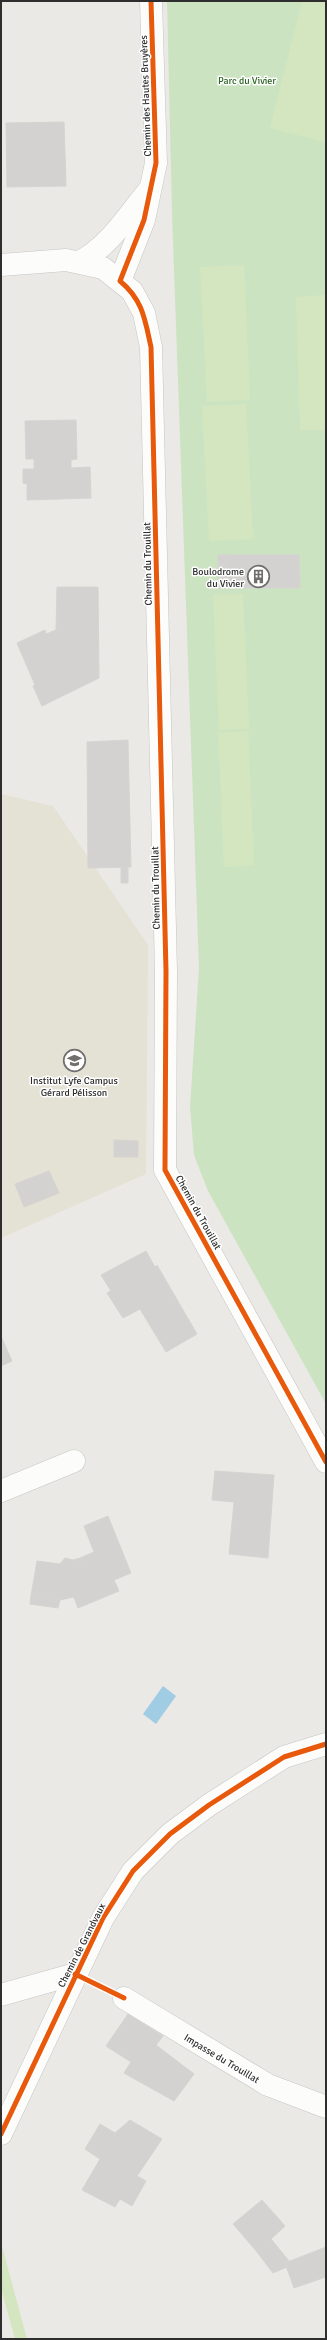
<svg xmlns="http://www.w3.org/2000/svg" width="327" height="2340" viewBox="0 0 327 2340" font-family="Signika,sans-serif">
	<rect width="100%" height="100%" fill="#eae9e5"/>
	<polygon fill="#e4e1d5" points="1,794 53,806 148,945 146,1174 1,1238"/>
	<polygon fill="#cce3c2" points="167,1 326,1 326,1404 208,1191 194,1155 190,1107 199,968 172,214"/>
	<g fill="#d3e6c0">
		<polygon points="302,1 326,1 326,142 270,128"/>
		<polygon points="244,265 250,400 207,402 200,267"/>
		<polygon points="326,295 326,430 300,430 296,297"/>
		<polygon points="246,404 253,539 209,541 202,406"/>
		<polygon points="243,594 249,729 219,730 213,595"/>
		<polygon points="248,731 254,865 224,867 218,732"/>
		<polygon points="1,2243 27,2339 15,2339 1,2288"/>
	</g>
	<polygon fill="#a0cce4" points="163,1686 176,1696 156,1724 143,1714"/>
	<g fill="#d3d2d0" stroke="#d5d4d1">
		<polygon points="64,122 66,186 7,187 6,123"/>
		<polygon points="76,420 77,459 71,460 71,468 90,467 91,498 27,500 27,484 23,483 23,469 34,469 34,459 26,459 25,421"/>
		<rect x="218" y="555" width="9" height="10"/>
		<polygon points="227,555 299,555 300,588 218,588 218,565 227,565"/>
		<polygon points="57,587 98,587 99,678 42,706 33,686 35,685 17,643 45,630 46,634 56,630"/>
		<polygon points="128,740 131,867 88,868 87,742"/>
		<polygon points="128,867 128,883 121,883 121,868"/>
		<polygon points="114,1140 138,1141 138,1157 114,1157"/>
		<polygon points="49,1171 59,1193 24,1207 15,1184"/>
		<polygon points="146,1251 155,1267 157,1265 197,1334 166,1352 140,1309 123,1318 107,1293 111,1291 101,1275"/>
		<polygon points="1,1336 12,1361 1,1366"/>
		<polygon points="215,1471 274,1475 268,1558 229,1554 234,1502 212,1500"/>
		<polygon points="108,1516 131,1573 114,1580 119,1591 78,1608 74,1597 60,1600 31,1596 37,1561 60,1564 65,1558 73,1560 75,1564 82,1562 80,1558 94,1552 84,1526"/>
		<polygon points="80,1558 82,1562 75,1564 73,1560"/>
		<polygon points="31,1596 60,1600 58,1608 30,1604"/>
		<polygon points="128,2014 163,2036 156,2045 194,2074 174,2101 124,2073 131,2062 106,2046"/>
		<polygon points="130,2120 162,2139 137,2176 146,2181 132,2206 120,2199 115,2207 82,2190 100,2159 85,2149 100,2124 115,2133"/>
		<polygon points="262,2200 285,2226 257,2252 233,2224"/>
		<polygon points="271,2239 289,2261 285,2263 287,2267 273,2273 257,2252"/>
		<polygon points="326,2247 326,2277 294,2288 285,2263"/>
	</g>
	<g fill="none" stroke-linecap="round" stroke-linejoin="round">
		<defs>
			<g id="minor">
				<path d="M79 262C108 248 129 214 149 190"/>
				<polyline points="1,265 66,260 103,268 132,291 144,313 151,347 166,971 165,1170 326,1462"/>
				<polyline points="120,281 144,220 156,163 151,1"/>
				<polyline points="1,1491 74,1461"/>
				<polyline points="1,1995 75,1974"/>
				<polyline points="124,1998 268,2085 326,2107"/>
				<polyline points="1,2134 103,1918 133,1871 170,1834 209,1805 284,1757 326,1744"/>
			</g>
		</defs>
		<use href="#minor" stroke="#c5c5c4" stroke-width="23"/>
		<use href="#minor" stroke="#fcfcfb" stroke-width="22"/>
		<defs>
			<g id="cycleway">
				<path d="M151 1 156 163 144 220 120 281C143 300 145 320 151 347L166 971 165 1170 326 1462"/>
				<polyline points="75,1974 124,1998"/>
				<polyline points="1,2134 103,1918 133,1871 170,1834 209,1805 284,1757 326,1744"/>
			</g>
		</defs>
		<use href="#cycleway" stroke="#fff" stroke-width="8"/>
		<use href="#cycleway" stroke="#e8590c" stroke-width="5"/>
	</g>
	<defs>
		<symbol id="building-ring" viewBox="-11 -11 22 22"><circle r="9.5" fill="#fff" stroke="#706f6e" stroke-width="1.5"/><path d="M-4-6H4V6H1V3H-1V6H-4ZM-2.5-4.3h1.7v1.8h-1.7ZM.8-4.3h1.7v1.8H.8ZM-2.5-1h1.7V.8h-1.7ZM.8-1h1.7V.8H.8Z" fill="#706f6e"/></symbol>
		<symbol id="university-ring" viewBox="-11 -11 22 22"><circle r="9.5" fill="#fff" stroke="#706f6e" stroke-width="1.5"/><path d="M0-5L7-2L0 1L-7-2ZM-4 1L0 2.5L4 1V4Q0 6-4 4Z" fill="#706f6e"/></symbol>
	</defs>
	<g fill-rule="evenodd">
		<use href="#building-ring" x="246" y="564" width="25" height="25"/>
		<use href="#university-ring" x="62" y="1048" width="25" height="25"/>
	</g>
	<g text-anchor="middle" stroke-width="3" stroke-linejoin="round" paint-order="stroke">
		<g font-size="10" fill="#2b6523" stroke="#fff">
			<text x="247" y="84">Parc du Vivier</text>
		</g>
		<g font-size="10" fill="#2e2e2e" stroke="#fff">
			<text transform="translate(145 96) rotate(-92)" y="4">Chemin des Hautes Bruyères</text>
			<text transform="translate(147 564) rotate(-91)" y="4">Chemin du Trouillat</text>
			<text transform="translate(155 888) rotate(-91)" y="4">Chemin du Trouillat</text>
			<text transform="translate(199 1212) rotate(61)" y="4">Chemin du Trouillat</text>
			<text transform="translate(81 1945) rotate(-63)" y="4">Chemin de Grandvaux</text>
			<text transform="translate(222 2058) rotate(31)" y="4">Impasse du Trouillat</text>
		</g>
		<g font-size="10" fill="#2e2e2e" stroke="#fff" text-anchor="end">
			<text x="244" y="575">Boulodrome<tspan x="244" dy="12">du Vivier</tspan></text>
			<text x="74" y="1084" text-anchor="middle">Institut Lyfe Campus<tspan x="74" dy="12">Gérard Pélisson</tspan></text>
		</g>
	</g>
	<rect width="327" height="2340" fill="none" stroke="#2e2e2e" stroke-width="4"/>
</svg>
